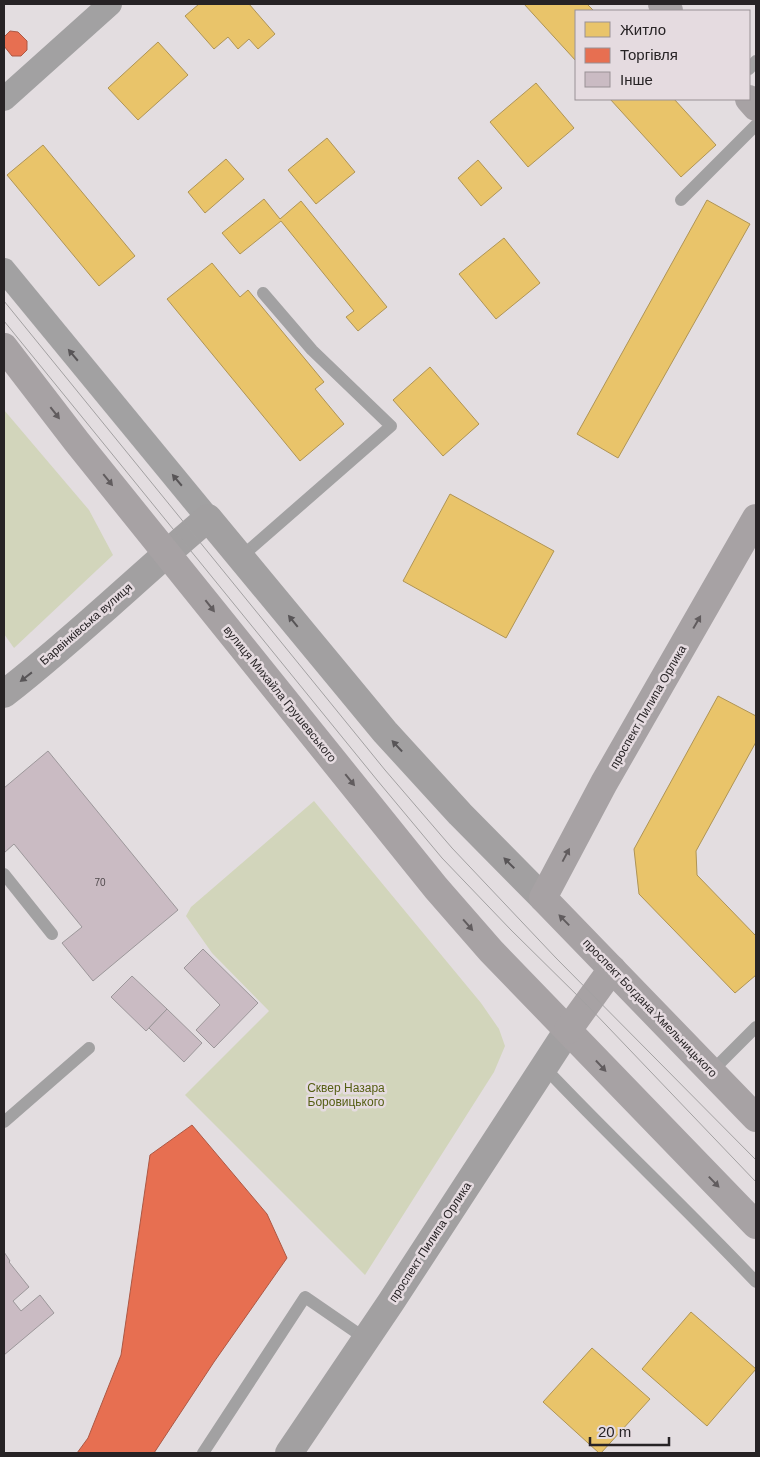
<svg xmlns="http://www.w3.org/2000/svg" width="760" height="1457" viewBox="0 0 760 1457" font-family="Helvetica,sans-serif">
	<rect width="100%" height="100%" fill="#e3dde0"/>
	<g fill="#d2d5bb">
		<polygon points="4,410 89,510 113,555 14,648 4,634"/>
		<polygon points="314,801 481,1003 499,1029 505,1046 494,1072 365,1275 185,1095 269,1011 212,953 186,916 191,907"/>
	</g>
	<g fill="#e9c46a" stroke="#af9455">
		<polygon points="199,4 249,4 275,34 258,49 249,39 238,49 228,37 214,49 185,16"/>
		<polygon points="524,4 587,4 594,11 576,11 576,61"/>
		<polygon points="158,42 188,75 138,120 108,88"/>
		<polygon points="536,83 574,128 528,167 490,122"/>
		<polygon points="610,99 674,99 716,145 681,177"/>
		<polygon points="327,138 355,172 316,204 288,170"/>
		<polygon points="43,145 135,256 99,286 7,175"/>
		<polygon points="226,159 244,179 205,213 188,192"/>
		<polygon points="478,160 502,188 481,206 458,178"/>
		<polygon points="264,199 280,219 301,201 387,307 358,331 346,317 354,311 281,221 240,254 222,233"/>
		<polygon points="707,200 750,224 618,458 577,434"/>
		<polygon points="504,238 540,283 496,319 459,274"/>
		<polygon points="212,263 240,297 248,290 324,382 315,389 344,424 300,461 167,299"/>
		<polygon points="430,367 479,424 443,456 393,400"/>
		<polygon points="450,494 554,551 506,638 403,581"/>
		<polygon points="718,696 756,716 756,742 696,851 697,875 756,936 756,975 735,993 639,894 634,849"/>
		<polygon points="691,1312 756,1369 707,1426 642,1369"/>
		<polygon points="592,1348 650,1399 601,1453 599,1453 543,1402"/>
	</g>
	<g fill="#e76f51" stroke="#ad5844">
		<polygon points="10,31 18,32 27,41 27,50 21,56 12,56 4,46 4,37"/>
		<polygon points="192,1125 267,1214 287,1258 214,1362 154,1453 77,1453 88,1438 121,1355 150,1155"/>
	</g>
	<g fill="#cabbc3" stroke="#9c979a">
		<polygon points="48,751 178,910 93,981 62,943 82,927 14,844 4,853 4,788"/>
		<polygon points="203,949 258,1003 214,1048 196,1030 220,1005 184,968"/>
		<polygon points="132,976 167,1009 146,1031 111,997"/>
		<polygon points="167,1009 202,1043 184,1062 149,1028"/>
		<polygon points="4,1252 10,1261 9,1262 29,1287 13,1301 21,1311 40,1295 54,1313 4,1355"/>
	</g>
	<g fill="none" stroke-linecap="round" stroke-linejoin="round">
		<g stroke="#a2a1a2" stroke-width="12">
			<polyline points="749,69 756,61"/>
			<polyline points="681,200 756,125"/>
			<polyline points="241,557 391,426 312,350 263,293"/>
			<polyline points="4,874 52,934"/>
			<path d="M544 1067C613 1140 687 1209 756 1282"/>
			<polyline points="711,1072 756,1027"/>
			<polyline points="4,1122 89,1048"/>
			<polyline points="203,1453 305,1297 366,1339"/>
		</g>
		<g stroke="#a2a1a2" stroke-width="24">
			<polyline points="4,99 110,4"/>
			<polyline points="4,270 208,518"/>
		</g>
		<g stroke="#a2a0a1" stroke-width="28">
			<path d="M4 694C75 639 139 576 208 518L385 732 460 814 543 898"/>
			<polyline points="289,1453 391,1302 568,1030"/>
		</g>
		<g stroke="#a7a2a4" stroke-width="28">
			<polyline points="662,4 669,11"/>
			<polyline points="749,99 756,107"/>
			<polyline points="4,347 77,442 436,888 491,951 756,1225"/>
			<polyline points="756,518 604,783 543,898 756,1118"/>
			<polyline points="568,1030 612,969"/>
		</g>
		<g stroke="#a3a1a2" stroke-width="1">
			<polyline points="4,301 385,770 452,848 556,958 756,1160"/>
			<polyline points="4,321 377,780 442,858 511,930 586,1004 756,1182"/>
		</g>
	</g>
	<defs><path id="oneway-solid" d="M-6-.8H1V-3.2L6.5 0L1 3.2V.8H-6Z" transform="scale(1.25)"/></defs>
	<g fill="#585557">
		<use href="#oneway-solid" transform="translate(73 355) rotate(-130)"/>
		<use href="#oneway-solid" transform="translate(177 480) rotate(-130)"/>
		<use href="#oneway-solid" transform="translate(293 621) rotate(-129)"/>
		<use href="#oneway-solid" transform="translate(26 677) rotate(142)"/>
		<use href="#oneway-solid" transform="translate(397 746) rotate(-133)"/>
		<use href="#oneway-solid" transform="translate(509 863) rotate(-135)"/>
	</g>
	<g fill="#615c5e">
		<use href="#oneway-solid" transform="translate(55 413) rotate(52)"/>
		<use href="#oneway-solid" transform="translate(108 480) rotate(51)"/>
		<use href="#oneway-solid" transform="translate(210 606) rotate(52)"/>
		<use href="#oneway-solid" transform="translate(697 622) rotate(-60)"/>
		<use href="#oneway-solid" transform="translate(350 780) rotate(51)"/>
		<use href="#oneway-solid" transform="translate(566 855) rotate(-62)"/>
		<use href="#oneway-solid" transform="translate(564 920) rotate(-134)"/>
		<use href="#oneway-solid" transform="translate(468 925) rotate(49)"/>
		<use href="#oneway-solid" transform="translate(601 1066) rotate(47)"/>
		<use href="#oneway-solid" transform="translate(714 1182) rotate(46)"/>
	</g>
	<g text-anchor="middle" stroke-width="5" stroke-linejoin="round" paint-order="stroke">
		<g font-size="10" fill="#50494c">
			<text x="100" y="886">70</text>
		</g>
		<g font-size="12" fill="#272325" stroke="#e5dbe0">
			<text transform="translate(86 624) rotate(-41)" y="4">Барвінківська вулиця</text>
			<text transform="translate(280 694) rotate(51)" y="4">вулиця Михайла Грушевського</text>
			<text transform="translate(648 707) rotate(-60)" y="4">проспект Пилипа Орлика</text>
			<text transform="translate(650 1008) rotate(46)" y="4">проспект Богдана Хмельницького</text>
			<text transform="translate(430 1242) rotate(-57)" y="4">проспект Пилипа Орлика</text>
		</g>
		<g font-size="12" fill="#555e13" stroke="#e5dbe0">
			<text x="346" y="1092">Сквер Назара<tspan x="346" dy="14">Боровицького</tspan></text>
		</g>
	</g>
	<rect width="760" height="1457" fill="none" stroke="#272325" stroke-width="10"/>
	<rect x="575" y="10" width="175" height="90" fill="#e5dbe0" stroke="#999195"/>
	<rect x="585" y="22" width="25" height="15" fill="#e9c46a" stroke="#999195"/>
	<text x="620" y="35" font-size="15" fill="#272325">Житло</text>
	<rect x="585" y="48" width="25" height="15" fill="#e76f51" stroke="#999195"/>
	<text x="620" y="60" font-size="15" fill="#272325">Торгівля</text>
	<rect x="585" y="72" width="25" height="15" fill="#cabbc3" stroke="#999195"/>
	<text x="620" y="85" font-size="15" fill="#272325">Інше</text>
	<path d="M590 1437v8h79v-8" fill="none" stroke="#272325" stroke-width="2.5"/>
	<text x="598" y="1437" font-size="15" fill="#272325" stroke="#e5dbe0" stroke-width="4" paint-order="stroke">20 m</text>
</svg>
